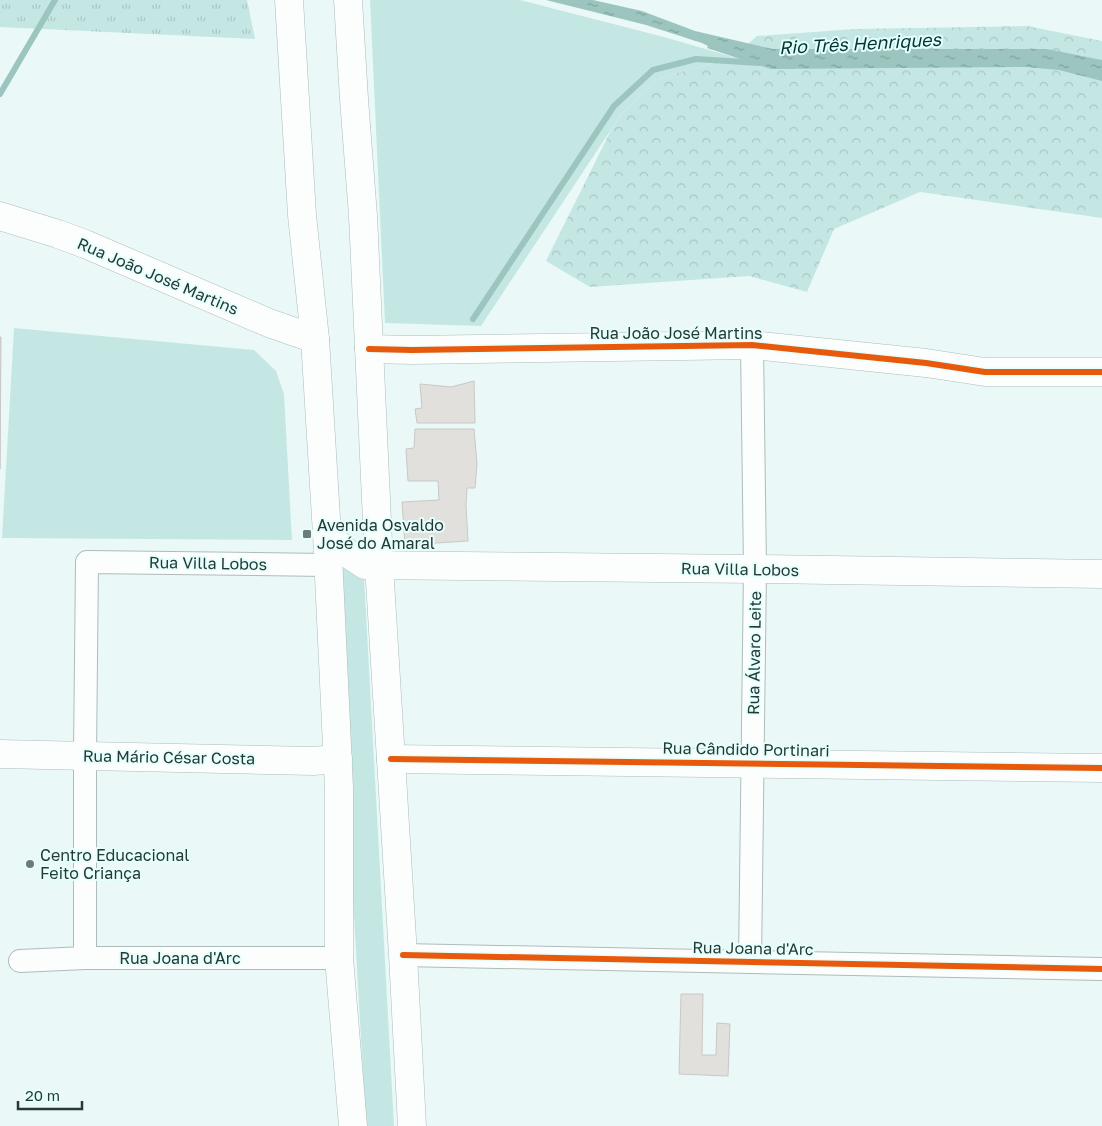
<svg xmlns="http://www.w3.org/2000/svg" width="1102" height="1126" viewBox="0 0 1102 1126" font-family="'Golos Text',sans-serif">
	<defs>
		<pattern id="forest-crowns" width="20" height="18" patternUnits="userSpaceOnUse" patternTransform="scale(1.25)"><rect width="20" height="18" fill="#c5e7e4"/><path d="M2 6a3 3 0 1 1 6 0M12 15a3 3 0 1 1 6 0" fill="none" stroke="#a9c7c4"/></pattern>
		<pattern id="park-tufts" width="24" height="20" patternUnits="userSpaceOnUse" patternTransform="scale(1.25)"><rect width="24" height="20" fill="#c5e7e4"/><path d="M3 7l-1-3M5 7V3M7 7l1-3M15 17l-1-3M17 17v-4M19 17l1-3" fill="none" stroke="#a9c7c4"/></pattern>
		<pattern id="water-ripples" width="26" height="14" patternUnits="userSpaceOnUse" patternTransform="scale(1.25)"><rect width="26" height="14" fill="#9cc5c0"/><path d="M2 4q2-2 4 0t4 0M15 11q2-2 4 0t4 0" fill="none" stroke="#7fa19d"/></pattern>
	</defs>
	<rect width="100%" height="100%" fill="#eaf9f7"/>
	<g fill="#c5e7e4">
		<polygon points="370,0 520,0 664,37 733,57 660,78 622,113 481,326 385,323"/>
		<polygon points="14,328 254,350 276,371 284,394 292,540 2,538"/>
		<polygon points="333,548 364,577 394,1126 366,1126"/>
	</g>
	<polygon fill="url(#forest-crowns)" points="1027,26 1102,41 1102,218 920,192 834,229 807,292 749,276 590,287 546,261 611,130 622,113 660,78 733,57 757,36 855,29"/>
	<polygon fill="url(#park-tufts)" points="0,0 247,0 255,39 0,27"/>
	<polygon fill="url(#water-ripples)" points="546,0 593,0 642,11 695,31 773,49 1047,49 1102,60 1102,81 1059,70 1026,67 771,69 707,48 708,46 702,43 646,25"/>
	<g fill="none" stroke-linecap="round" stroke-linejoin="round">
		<g stroke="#9cc5c0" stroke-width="6">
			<polyline points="0,94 55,0"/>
			<polyline points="473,319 614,106 653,70 696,59 759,63"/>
		</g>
	</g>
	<g fill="#e2e0dd" stroke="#c8c8c6">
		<polygon points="0,337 1,337 0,469"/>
		<polygon points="474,381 475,423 417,423 415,409 422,408 420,384 451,387"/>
		<polygon points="415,429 474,429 477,464 475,488 467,488 466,505 468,541 405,545 402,502 439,500 438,481 408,481 406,449 414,448"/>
		<polygon points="681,994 703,994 702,1055 716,1055 717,1023 730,1024 728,1076 679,1074"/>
	</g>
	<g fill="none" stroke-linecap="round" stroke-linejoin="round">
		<defs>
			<g id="minor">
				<polyline points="403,955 1102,969"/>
				<polyline points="85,958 85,755 87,562 328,565"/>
				<polyline points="20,961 85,958 339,958"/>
				<polyline points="750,962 755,569 752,345"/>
			</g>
			<g id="tertiary">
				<polyline points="0,754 313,761 338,759"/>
				<polyline points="391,759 1102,768"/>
			</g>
			<g id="secondary">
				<polyline points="289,0 302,215 315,339 327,534 339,788 339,958 353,1126"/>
				<polyline points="348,0 354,99 363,216 379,565 403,955 412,1126"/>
				<polyline points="0,216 58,234 85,244 269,323 315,339"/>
				<polyline points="369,349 412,350 752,345 926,363 985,372 1102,372"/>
				<polyline points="327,534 347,553 365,565 755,569 1102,574"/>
			</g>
		</defs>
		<use href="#minor" stroke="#adbcba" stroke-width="24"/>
		<use href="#tertiary" stroke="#adbcba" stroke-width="29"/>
		<use href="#secondary" stroke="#adbcba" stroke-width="29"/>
		<use href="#minor" stroke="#fcfefe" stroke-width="22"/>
		<use href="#tertiary" stroke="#fcfefe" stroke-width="28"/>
		<use href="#secondary" stroke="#fcfefe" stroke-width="28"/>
		<defs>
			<g id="cycleway">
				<polyline points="369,349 412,350 752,345 926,363 985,372 1102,372"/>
				<polyline points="391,759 1102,768"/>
				<polyline points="403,955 1102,969"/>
			</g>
		</defs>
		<use href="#cycleway" stroke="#e4fffc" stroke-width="9"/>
		<use href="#cycleway" stroke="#e8590c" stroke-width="6"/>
	</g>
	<g fill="#6b7c7a" stroke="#e4fffc" stroke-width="2">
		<rect x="302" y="529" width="10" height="10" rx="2.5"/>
		<circle cx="30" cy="864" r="5"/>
	</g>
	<g text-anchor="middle" stroke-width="4" stroke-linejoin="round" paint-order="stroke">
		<g font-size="16" fill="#273937" stroke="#e4fffc">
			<text transform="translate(158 276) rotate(23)" y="6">Rua João José Martins</text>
			<text x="676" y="339">Rua João José Martins</text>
			<text transform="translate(208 563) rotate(1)" y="6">Rua Villa Lobos</text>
			<text transform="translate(740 569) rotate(1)" y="6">Rua Villa Lobos</text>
			<text transform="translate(754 653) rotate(-89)" y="6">Rua Álvaro Leite</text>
			<text transform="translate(746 749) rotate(1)" y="6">Rua Cândido Portinari</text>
			<text transform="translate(169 757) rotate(1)" y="6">Rua Mário César Costa</text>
			<text transform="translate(753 948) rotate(1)" y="6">Rua Joana d'Arc</text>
			<text x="180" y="964">Rua Joana d'Arc</text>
		</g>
		<g font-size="16" fill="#273937" stroke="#e4fffc" text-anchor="start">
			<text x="317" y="531">Avenida Osvaldo<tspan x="317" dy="18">José do Amaral</tspan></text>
			<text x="40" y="861">Centro Educacional<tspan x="40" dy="18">Feito Criança</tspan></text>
		</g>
		<g font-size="18" font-style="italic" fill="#013532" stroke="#e4fffc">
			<text transform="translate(860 44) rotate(-3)" y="6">Rio Três Henriques</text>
		</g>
	</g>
	<path d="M18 1101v8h64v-8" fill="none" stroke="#273937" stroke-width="2.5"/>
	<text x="25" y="1101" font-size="15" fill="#273937" stroke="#e4fffc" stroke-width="4" paint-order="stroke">20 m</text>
</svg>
